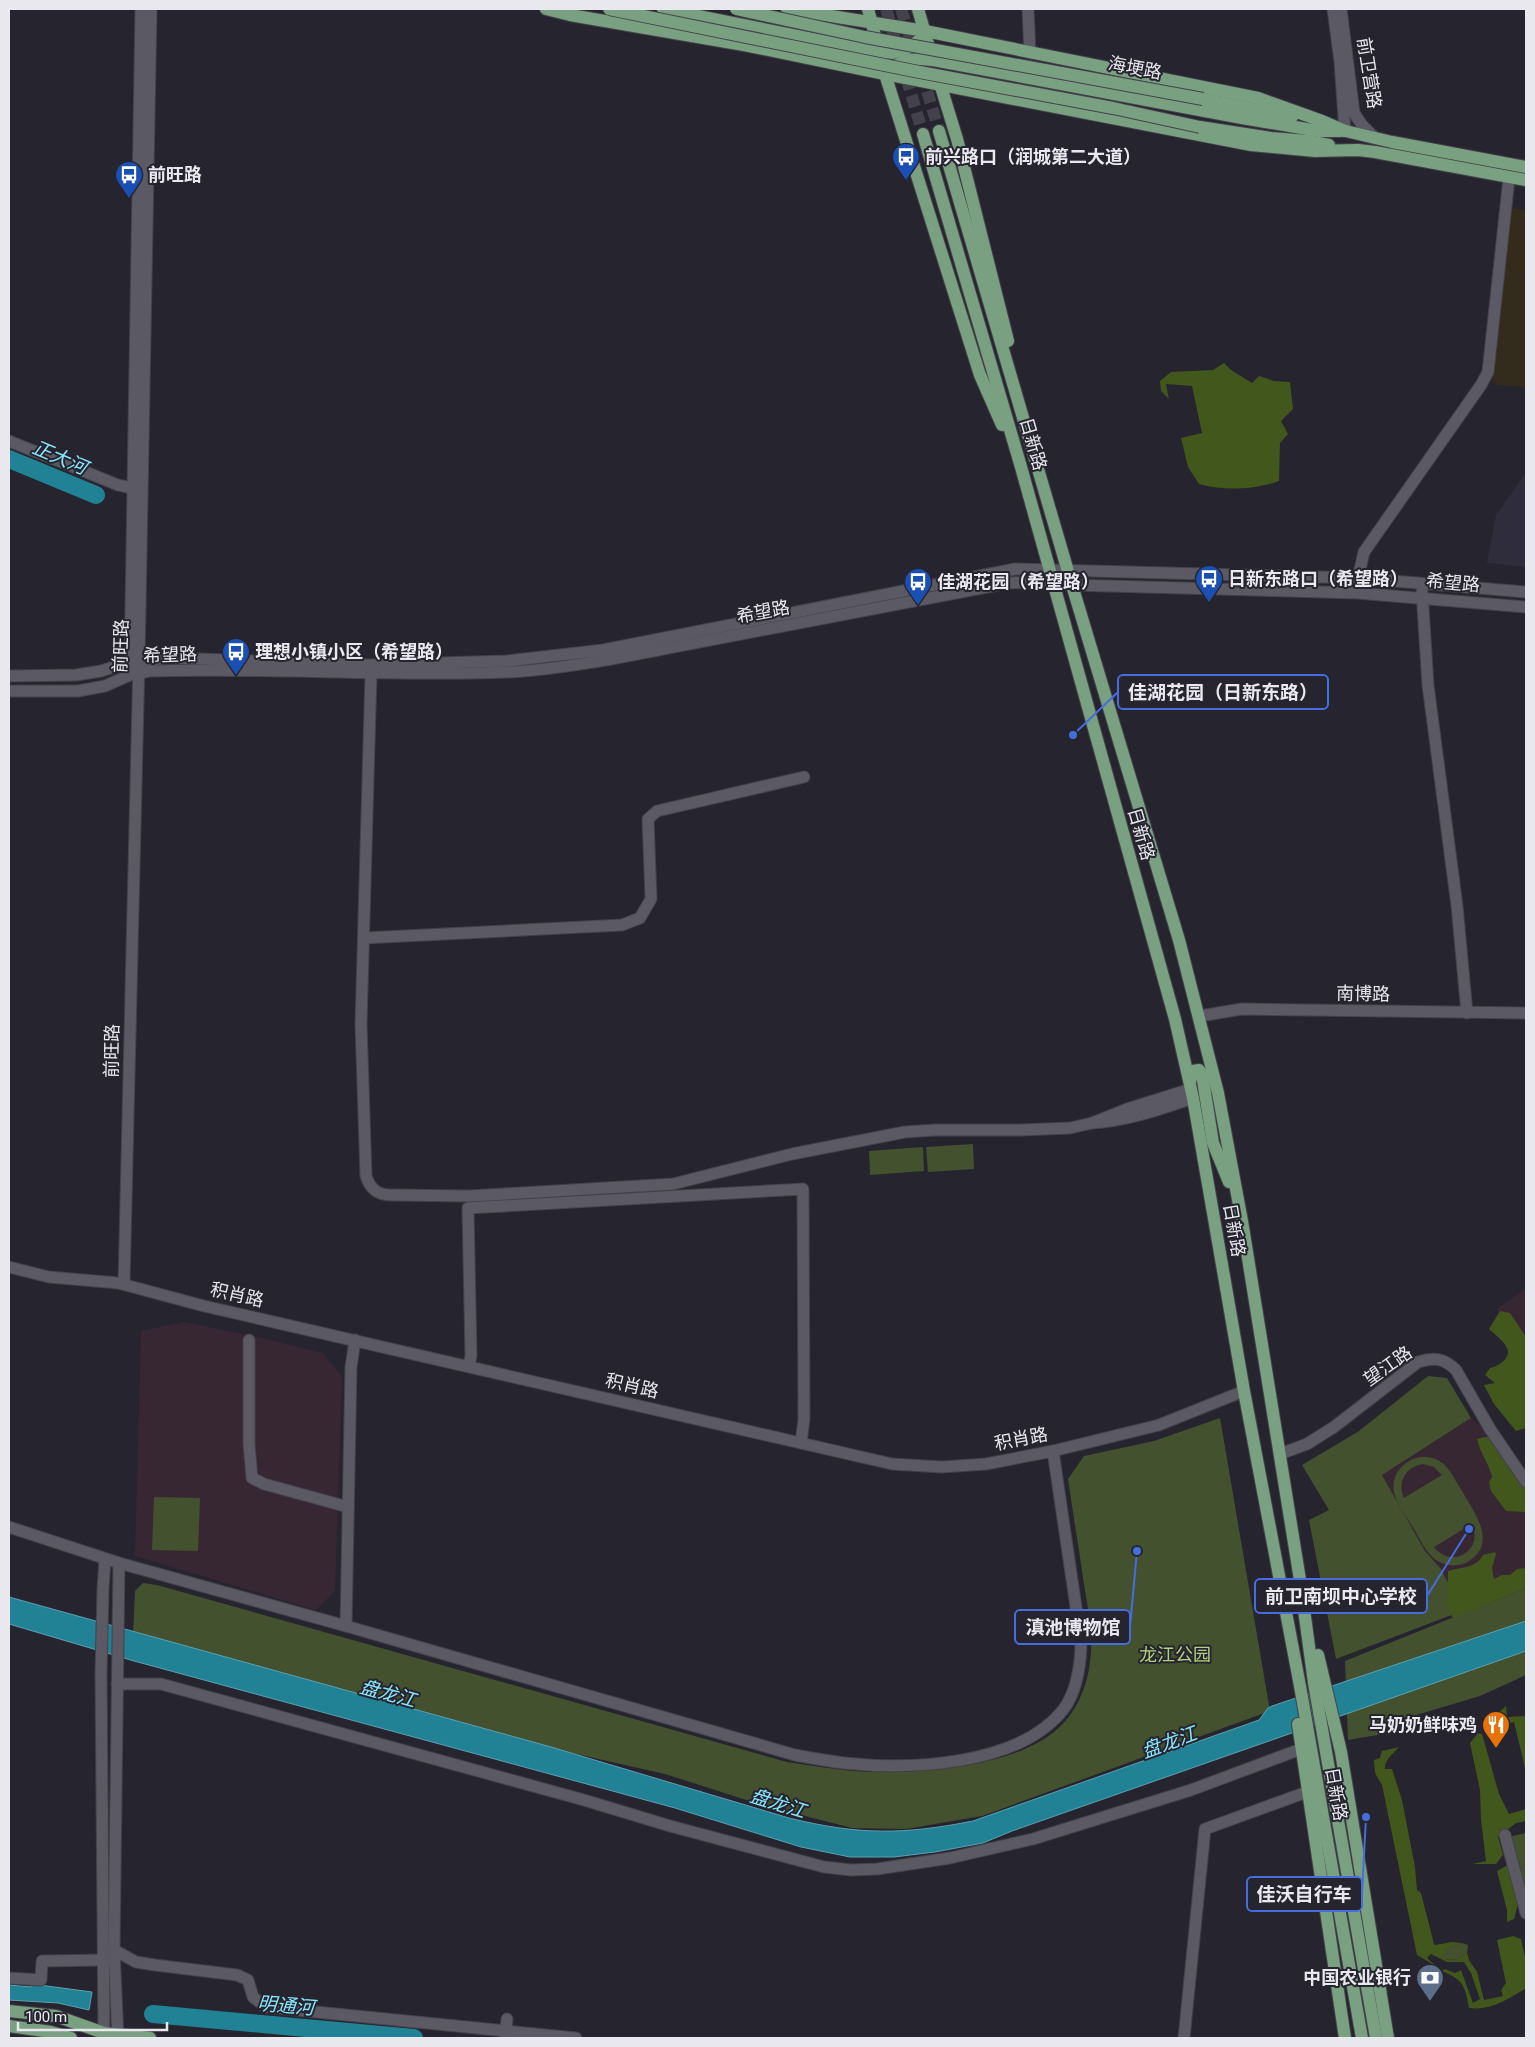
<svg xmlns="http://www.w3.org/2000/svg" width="1535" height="2047" viewBox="0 0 1535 2047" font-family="Roboto,'Noto Sans SC',sans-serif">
	<rect width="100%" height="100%" fill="#26242e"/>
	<polygon fill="#332c1c" points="1510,208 1526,210 1526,387 1497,385 1491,379"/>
	<polygon fill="#2f2c3b" points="1526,473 1526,567 1487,563 1496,515"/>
	<g fill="#372732">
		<polygon points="1526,1288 1526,1354 1497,1309"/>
		<polygon points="184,1322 267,1339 323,1353 342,1377 335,1591 316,1610 135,1556 141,1331"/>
		<polygon points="1471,1418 1484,1428 1526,1496 1526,1585 1462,1611 1441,1569 1425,1551 1382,1475"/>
	</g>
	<g fill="#43512e" fill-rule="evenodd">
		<polygon points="973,1144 974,1169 928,1172 926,1147"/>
		<polygon points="923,1147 924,1171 870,1175 869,1151"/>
		<polygon points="1428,1376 1447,1378 1471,1418 1382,1475 1425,1551 1441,1569 1462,1611 1336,1659 1309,1520 1329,1510 1302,1465 1359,1431"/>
		<path d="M1220 1418 1270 1711 982 1816 906 1829 852 1828 762 1805 665 1774 554 1749 133 1635 135 1591 143 1583 157 1585 787 1762C809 1765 832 1769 854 1771 910 1775 1010 1769 1055 1731 1075 1715 1087 1688 1090 1662 1094 1636 1088 1610 1084 1584 1079 1549 1073 1514 1068 1479L1084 1456 1154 1441Z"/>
		<path d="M1421 1457C1427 1457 1433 1457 1439 1461 1450 1467 1455 1481 1462 1491 1474 1512 1498 1543 1469 1561 1459 1567 1446 1567 1436 1560 1426 1553 1420 1539 1414 1529 1408 1519 1399 1508 1395 1496 1389 1477 1402 1460 1421 1457ZM1423 1464 1434 1467 1442 1475 1404 1498C1397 1482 1405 1467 1423 1464ZM1472 1524C1484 1550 1452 1570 1434 1547Z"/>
		<polygon points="154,1497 200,1498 198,1551 152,1550"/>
		<polygon points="1526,1588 1526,1675 1480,1696 1396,1721 1395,1732 1348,1740 1345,1661"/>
		<polygon points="1526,1833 1526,1906 1509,1837"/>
		<polygon points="1462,1943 1468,1945 1467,1953 1455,1960 1444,1959 1442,1950"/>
	</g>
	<g fill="#42571b">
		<path d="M1224 363 1231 370 1252 383 1259 376 1274 381 1290 382 1293 409 1281 421 1288 434 1280 443 1279 481C1255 490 1224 491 1199 484L1188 467 1181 438 1202 433 1192 386 1166 384 1169 399 1161 391 1160 381 1171 372 1213 370Z"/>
		<path d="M1500 1311 1510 1313 1526 1337V1428L1516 1431 1494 1404 1484 1385 1495 1383 1485 1375 1490 1368C1497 1367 1512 1358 1507 1348 1504 1341 1494 1334 1489 1329Z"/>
		<path d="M1485 1437 1492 1438 1526 1488V1512L1506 1511 1491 1491 1489 1482 1492 1477C1489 1463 1480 1453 1477 1439Z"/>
		<path d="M1495 1552 1496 1554 1492 1568 1494 1579 1502 1575H1510L1517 1569 1526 1568V1588L1453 1618 1447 1608 1448 1571C1460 1567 1476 1569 1483 1555Z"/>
		<polygon points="1506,1706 1507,1717 1526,1716 1526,1772 1514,1722 1504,1724 1497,1714"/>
		<polygon points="1478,1733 1482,1734 1499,1794 1509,1814 1526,1809 1526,1821 1516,1823 1498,1837 1503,1855 1496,1864 1472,1864 1486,1861 1481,1820 1480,1790 1470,1743"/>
		<path d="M1399 1747C1393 1754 1384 1760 1385 1769H1392L1402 1800 1415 1867 1417 1890 1421 1893 1434 1944 1435 1945 1452 1942 1462 1943 1443 1950 1444 1959 1455 1960 1467 1953 1469 1960 1477 1972 1484 2000 1503 1996 1501 1990 1506 1983 1497 1940 1513 1936 1521 1939 1526 1961V1988C1509 1999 1490 2011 1469 2008 1465 1985 1463 1980 1442 1971L1445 1969 1455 1973 1461 1970 1473 2003 1480 1999 1471 1973 1464 1962H1447L1431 1954 1427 1958 1437 1967 1417 1955 1382 1785 1375 1773 1374 1760 1380 1758 1382 1751Z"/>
		<polygon points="1508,1865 1519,1900 1514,1919 1507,1922 1507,1910 1497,1871"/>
	</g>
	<g fill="#218195" stroke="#5da0b0">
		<path d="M9 1597 551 1747 789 1818C858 1835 903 1835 973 1821L1259 1720 1268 1708 1272 1706 1526 1621V1651L1012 1831 983 1843 935 1852 894 1857H850L801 1847 675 1808 134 1661 9 1624Z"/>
		<polygon points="32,1984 92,1992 89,2010 58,2003 9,2000 9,1985 31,1987"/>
	</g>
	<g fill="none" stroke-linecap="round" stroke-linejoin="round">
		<g stroke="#218195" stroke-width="18">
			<polyline points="9,459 96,495"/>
			<polyline points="153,2014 414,2038"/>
		</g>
		<g stroke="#43414b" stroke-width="12" stroke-dasharray="12 6" stroke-linecap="butt">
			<polyline points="886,9 923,134"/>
			<polyline points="901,9 916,55"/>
			<polyline points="922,74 939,131"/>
		</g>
		<defs>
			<g id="minor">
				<polyline points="1028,9 1030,53"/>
				<polyline points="1333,9 1340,62 1345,131"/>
				<polyline points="1341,9 1354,113 1362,125 1375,138"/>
				<polyline points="9,441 118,485 132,488"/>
				<polyline points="1358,578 1364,552 1481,385 1488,372 1509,178"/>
				<polyline points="1422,592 1428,685 1457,906 1467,1013"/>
				<polyline points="130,669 141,9"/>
				<path d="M371 674 361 1024 366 1176C370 1189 378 1195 391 1195L470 1196 673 1184 792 1154 905 1132 935 1130H1020L1070 1128 1092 1123"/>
				<polyline points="9,676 76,675 101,671 129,662 170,658 371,665 507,661 603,650 1015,569 1358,578 1526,592"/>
				<path d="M9 691H78L105 686 130 675 150 671C269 667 389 677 508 672 541 671 573 665 606 660L1008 583C1030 582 1050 581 1072 585L1357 593 1526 607"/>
				<polyline points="364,938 622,925 640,918 651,899 648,819 657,811 804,777"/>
				<polyline points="1200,1016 1242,1009 1526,1013"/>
				<path d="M1191 1089 1127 1109 1092 1123C1128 1121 1160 1109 1193 1098"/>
				<polyline points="9,1267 49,1277 118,1283 204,1306 892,1464 942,1467 986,1464 1053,1451 1159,1425 1244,1391"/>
				<polyline points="124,1284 139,660 151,9"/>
				<polyline points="249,1340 249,1444 252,1478 264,1484 348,1507"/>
				<polyline points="469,1366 471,1356 468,1208 803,1189 804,1419 801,1443"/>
				<path d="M1280 1454 1307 1444 1334 1427 1418 1362C1434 1357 1444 1358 1456 1370L1490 1429 1526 1482"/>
				<path d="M9 1527 119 1563 346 1626 795 1755C811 1758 828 1761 844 1763 910 1770 1018 1766 1063 1710 1077 1692 1081 1663 1081 1641L1053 1451"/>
				<polyline points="346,1626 351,1367 355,1340"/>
				<polyline points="117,1684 161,1684 584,1800 670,1826 824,1867 851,1870 877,1869 950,1858 1033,1839 1191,1790 1301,1749"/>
				<polyline points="1505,1835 1526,1913"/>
				<polyline points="114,1950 136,1962 155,1965 237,1975 248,1980 253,1997 266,2007 576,2038"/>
				<polyline points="9,1978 41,1980 42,1961 104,1960"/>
				<polyline points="104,2038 101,1673 103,1589 105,1559"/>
				<polyline points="118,2038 114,1950 119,1563"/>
				<polyline points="505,2038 507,2019"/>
				<polyline points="1184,2038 1205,1829 1307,1792"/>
			</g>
			<g id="major">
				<polyline points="546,9 570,15 744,45 885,74 1251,145 1315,151 1358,150 1375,152 1526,180"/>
				<polyline points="663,9 858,48 893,53 907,49 918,41"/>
				<polyline points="787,9 925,31 1258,98 1322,121 1345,131"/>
				<polyline points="868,9 885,74 980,375 1002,425"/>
				<polyline points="918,9 932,58"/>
				<path d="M888 72C901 59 915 58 933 60L1242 118 1319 131H1340"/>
				<polyline points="938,77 957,139 1008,341"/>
				<polyline points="1203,99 1292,117"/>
				<polyline points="1200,127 1271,138 1308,141 1329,145"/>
				<polyline points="1337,129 1392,142 1526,167"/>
				<polyline points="939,131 1072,585 1179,940 1218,1093 1242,1221 1300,1580 1314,1683 1376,2038"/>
				<polyline points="923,134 1021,467 1175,1019 1193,1098 1244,1391 1300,1686 1362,2038"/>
				<polyline points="1190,1082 1193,1071 1199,1070 1202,1074 1213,1143 1229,1182"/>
				<polyline points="1318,1655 1341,1752 1388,2038"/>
				<polyline points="1298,1724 1345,2038"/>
				<polyline points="9,2011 56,2016 104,2033 150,2038"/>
				<polyline points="9,2026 51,2032 71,2038"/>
			</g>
		</defs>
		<use href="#minor" stroke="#43424a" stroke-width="13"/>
		<use href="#major" stroke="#43424a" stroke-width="14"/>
		<use href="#minor" stroke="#5b5964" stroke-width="11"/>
		<use href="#major" stroke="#79a080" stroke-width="12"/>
		<defs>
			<g id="major-bridge">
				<polyline points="609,9 914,71 1113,108 1200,127"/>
				<polyline points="736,9 865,37 1203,99"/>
			</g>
		</defs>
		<use href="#major-bridge" stroke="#43424a" stroke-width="14" stroke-linecap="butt"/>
		<use href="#major-bridge" stroke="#79a080" stroke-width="12"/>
	</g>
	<defs>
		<symbol id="bus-pin" viewBox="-11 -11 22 30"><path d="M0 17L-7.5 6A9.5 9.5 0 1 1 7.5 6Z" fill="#1a4fb4" stroke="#26242e"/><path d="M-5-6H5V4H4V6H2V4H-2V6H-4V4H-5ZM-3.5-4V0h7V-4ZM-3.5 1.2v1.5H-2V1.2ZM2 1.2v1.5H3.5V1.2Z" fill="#fff"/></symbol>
		<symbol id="restaurant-pin" viewBox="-11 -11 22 30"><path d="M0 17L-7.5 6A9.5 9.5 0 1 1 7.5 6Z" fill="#e8710a" stroke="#26242e"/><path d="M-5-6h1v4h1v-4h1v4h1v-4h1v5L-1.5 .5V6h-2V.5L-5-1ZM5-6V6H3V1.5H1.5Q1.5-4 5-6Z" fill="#fff"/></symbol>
		<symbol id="bank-pin" viewBox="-11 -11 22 30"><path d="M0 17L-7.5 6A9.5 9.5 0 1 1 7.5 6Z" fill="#5c6f8a" stroke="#26242e"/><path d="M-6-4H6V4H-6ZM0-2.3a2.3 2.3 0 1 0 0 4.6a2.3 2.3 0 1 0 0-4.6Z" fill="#fff"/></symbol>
	</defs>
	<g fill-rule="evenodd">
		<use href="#bus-pin" x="890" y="141" width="32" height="43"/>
		<use href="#bus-pin" x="113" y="159" width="32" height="43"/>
		<use href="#bus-pin" x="1193" y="563" width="32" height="43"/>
		<use href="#bus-pin" x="902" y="566" width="32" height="43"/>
		<use href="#bus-pin" x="220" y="636" width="32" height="43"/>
		<use href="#restaurant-pin" x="1480" y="1709" width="32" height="43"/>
		<use href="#bank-pin" x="1414" y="1962" width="32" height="43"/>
	</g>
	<g text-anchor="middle" stroke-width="4" stroke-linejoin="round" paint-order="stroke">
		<g font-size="18" fill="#e9e8ef" stroke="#26242e">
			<text transform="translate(1135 68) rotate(11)" y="6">海埂路</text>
			<text transform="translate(1369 73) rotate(81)" y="6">前卫营路</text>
			<text transform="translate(1033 444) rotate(74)" y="6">日新路</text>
			<text transform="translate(1453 583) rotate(5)" y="6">希望路</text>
			<text transform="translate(763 612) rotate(-11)" y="6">希望路</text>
			<text transform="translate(121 646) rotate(-88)" y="6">前旺路</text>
			<text transform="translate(170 655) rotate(-2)" y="6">希望路</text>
			<text transform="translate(1141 834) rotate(74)" y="6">日新路</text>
			<text transform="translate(1363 994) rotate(1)" y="6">南博路</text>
			<text transform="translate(112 1051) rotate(-89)" y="6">前旺路</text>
			<text transform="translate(1234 1230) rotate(80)" y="6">日新路</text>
			<text transform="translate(237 1295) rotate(13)" y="6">积肖路</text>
			<text transform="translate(1388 1366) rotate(-35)" y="6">望江路</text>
			<text transform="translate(632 1386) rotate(13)" y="6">积肖路</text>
			<text transform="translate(1021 1439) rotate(-11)" y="6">积肖路</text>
			<text transform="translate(1336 1794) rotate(80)" y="6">日新路</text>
		</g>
		<g font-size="18" font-weight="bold" fill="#e9e8ef" stroke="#26242e" text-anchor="start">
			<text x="925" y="163">前兴路口（润城第二大道）</text>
			<text x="148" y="181">前旺路</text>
			<text x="1228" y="585">日新东路口（希望路）</text>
			<text x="937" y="588">佳湖花园（希望路）</text>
			<text x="255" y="658">理想小镇小区（希望路）</text>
			<text x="1477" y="1731" text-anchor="end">马奶奶鲜味鸡</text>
			<text x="1411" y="1984" text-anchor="end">中国农业银行</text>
		</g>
		<g font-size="18" fill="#b0d27c" stroke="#26242e">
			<text x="1175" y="1661">龙江公园</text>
		</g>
		<g font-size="19" font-style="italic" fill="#88e7fe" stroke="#26242e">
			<text transform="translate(60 457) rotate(23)" y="7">正大河</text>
			<text transform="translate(388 1693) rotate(15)" y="7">盘龙江</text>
			<text transform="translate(1169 1742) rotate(-20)" y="7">盘龙江</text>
			<text transform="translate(778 1803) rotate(17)" y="7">盘龙江</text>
			<text transform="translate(286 2005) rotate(5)" y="7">明通河</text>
		</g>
	</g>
	<path fill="none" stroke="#466ddd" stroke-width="2" d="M1073 735L1118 692M1469 1529L1427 1596M1137 1551L1130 1627M1366 1817L1362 1894"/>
	<g fill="#466ddd" stroke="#26242e" stroke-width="2">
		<circle cx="1073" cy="735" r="5"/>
		<circle cx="1469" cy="1529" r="5"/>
		<circle cx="1137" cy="1551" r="5"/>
		<circle cx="1366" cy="1817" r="5"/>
	</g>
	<g fill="#26242e" stroke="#466ddd" stroke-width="2">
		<rect x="1118" y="675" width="210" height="34" rx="5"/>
		<rect x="1255" y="1579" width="172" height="34" rx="5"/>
		<rect x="1015" y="1610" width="115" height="34" rx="5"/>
		<rect x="1247" y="1877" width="115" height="34" rx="5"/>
	</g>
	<g font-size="19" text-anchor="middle" font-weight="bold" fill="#e9e8ef">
		<text x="1223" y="699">佳湖花园（日新东路）</text>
		<text x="1341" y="1603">前卫南坝中心学校</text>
		<text x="1073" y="1634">滇池博物馆</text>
		<text x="1304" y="1901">佳沃自行车</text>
	</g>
	<rect width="1535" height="2047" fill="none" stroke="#e9e8ef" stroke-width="20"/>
	<path d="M18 2022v8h149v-8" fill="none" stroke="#e9e8ef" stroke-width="2.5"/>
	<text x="25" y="2022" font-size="15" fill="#e9e8ef" stroke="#26242e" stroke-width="4" paint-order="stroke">100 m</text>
</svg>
